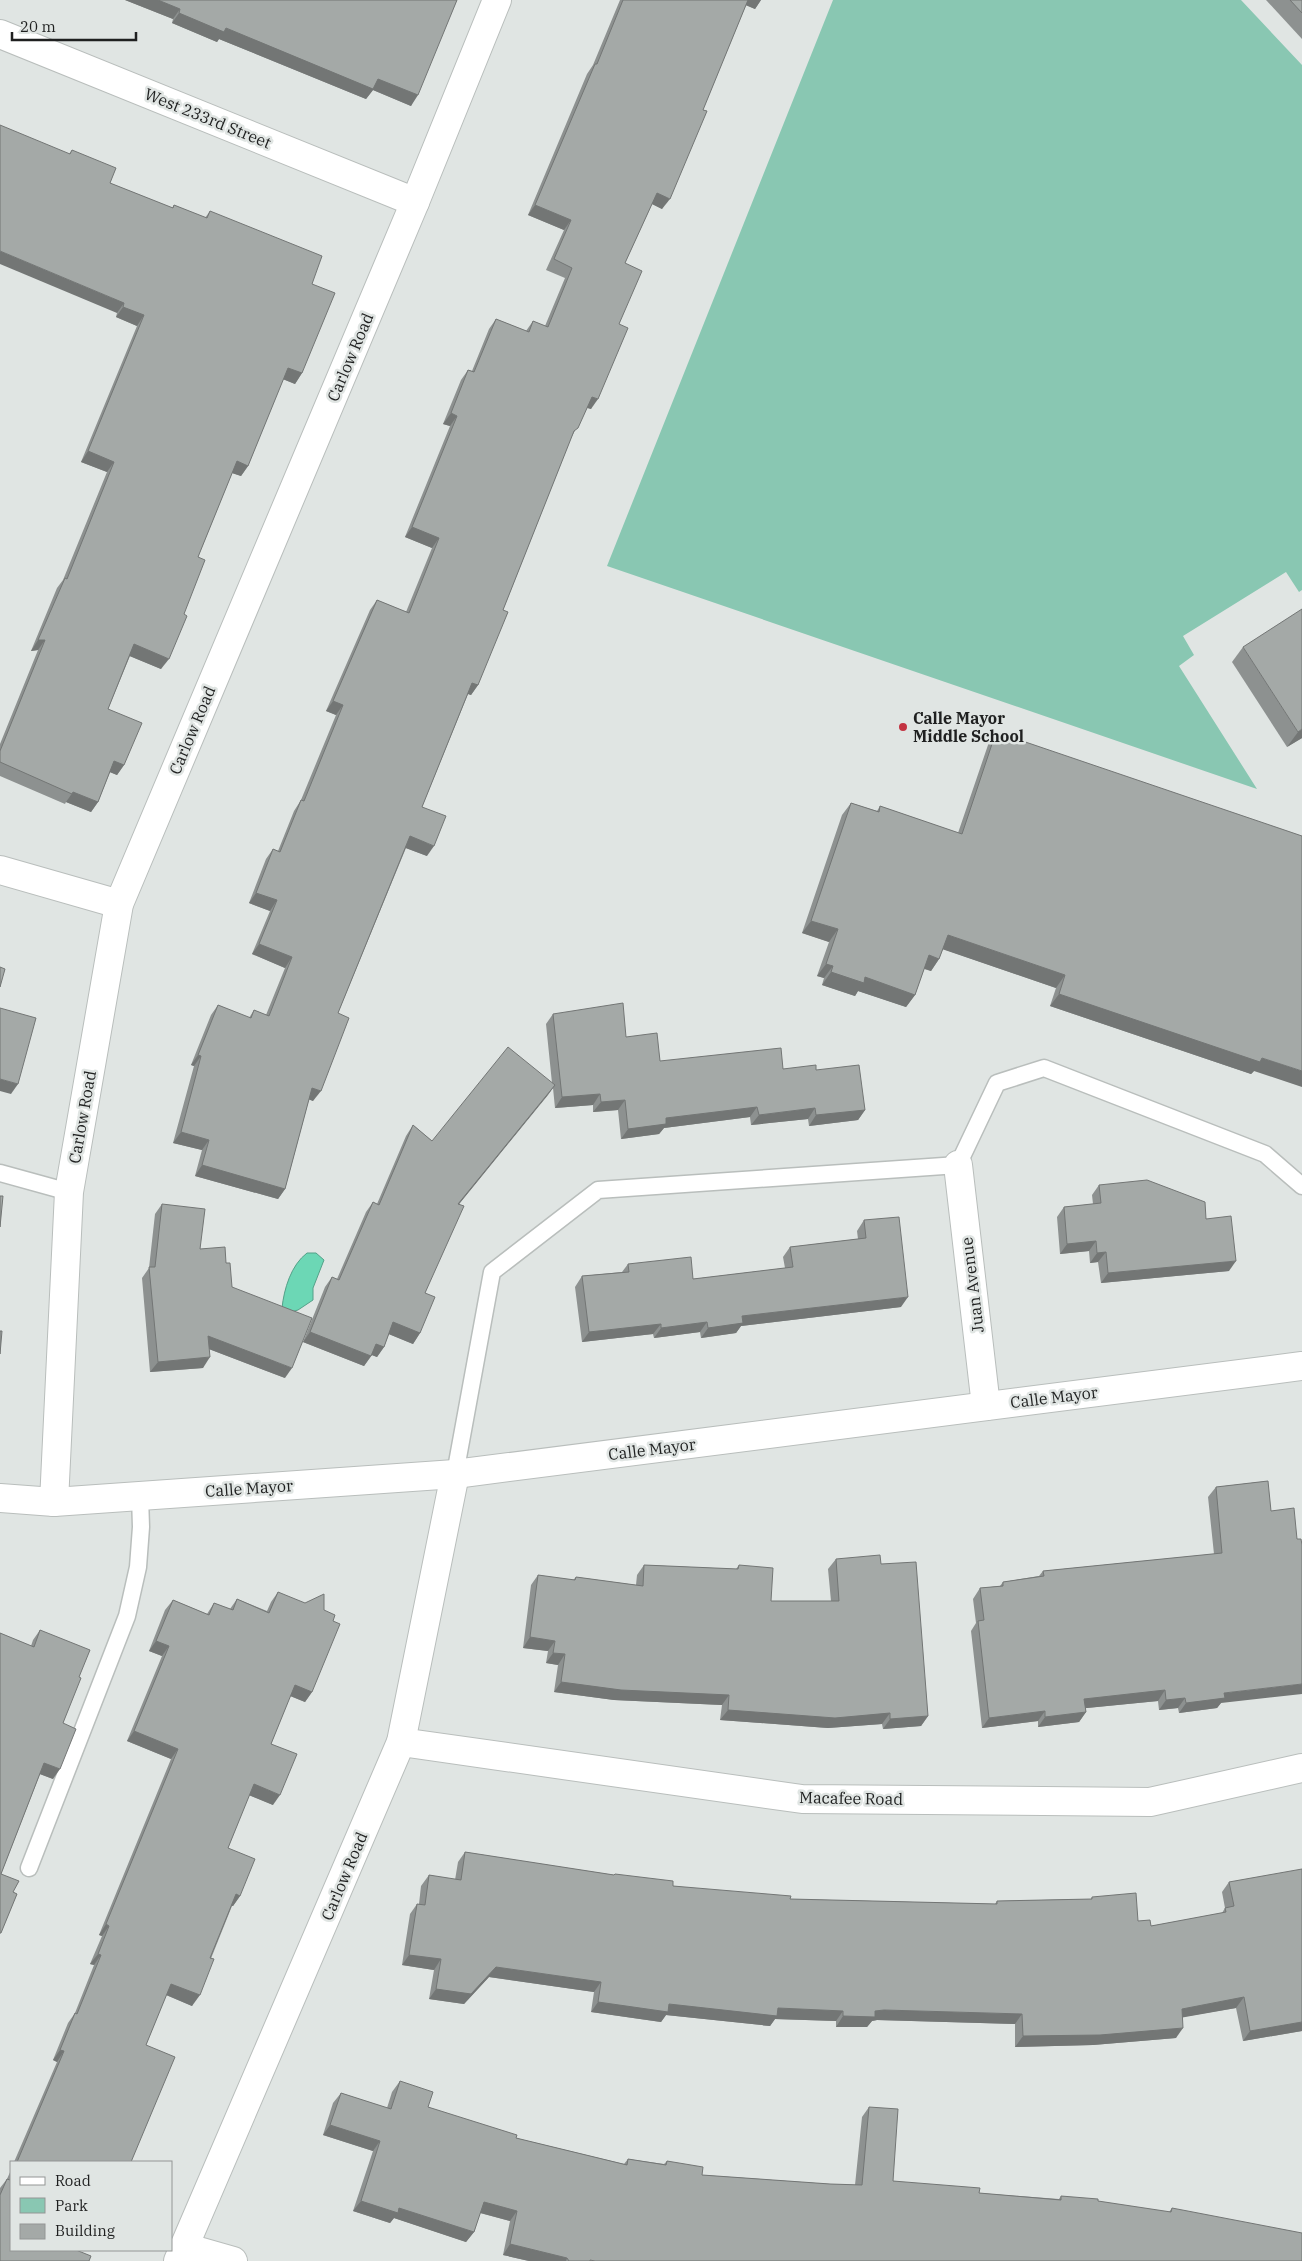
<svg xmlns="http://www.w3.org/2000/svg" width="1302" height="2261" viewBox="0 0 1302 2261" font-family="'IBM Plex Serif',serif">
	<rect width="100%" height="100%" fill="#e0e5e3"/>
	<polygon fill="#89c7b2" points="833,0 1241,0 1302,65 1302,590 1299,592 1286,572 1183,636 1194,655 1179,666 1257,789 607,566"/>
	<path fill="#6cd7b5" stroke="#55a088" d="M307 1253H316L324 1260 313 1288V1300L298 1310 287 1313 282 1308C284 1289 291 1265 307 1253Z"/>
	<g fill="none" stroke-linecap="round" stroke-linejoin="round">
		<defs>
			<g id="lane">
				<polyline points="0,1173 69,1192"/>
				<polyline points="455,1474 492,1272 598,1190 958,1165 997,1083 1044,1068 1265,1154 1302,1186"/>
				<polyline points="29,1868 127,1616 138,1567 141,1527 140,1496"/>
			</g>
			<g id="street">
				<polyline points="0,34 415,202"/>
				<polyline points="0,870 119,904"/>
				<polyline points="958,1165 986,1406"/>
				<polyline points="54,1502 69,1192 119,904 415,202 497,0"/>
				<polyline points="401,1742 802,1799 1150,1802 1302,1768"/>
				<polyline points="184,2247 233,2261"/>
				<polyline points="178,2261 401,1742 455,1474"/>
			</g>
			<polyline id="secondary" points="0,1498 54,1502 455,1474 1302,1366"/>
		</defs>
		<use href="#lane" stroke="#b9bebc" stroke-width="19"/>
		<use href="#street" stroke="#b9bebc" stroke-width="30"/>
		<use href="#secondary" stroke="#b9bebc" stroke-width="30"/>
		<use href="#lane" stroke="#fff" stroke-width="16"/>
		<use href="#street" stroke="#fff" stroke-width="28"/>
		<use href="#secondary" stroke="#fff" stroke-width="28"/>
	</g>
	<g fill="#8d9190">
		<polygon points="125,0 457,0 411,106 373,90 366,99 219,39 217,42 172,23 173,19"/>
		<polygon points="620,0 761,0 755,9 746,5 662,209 652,204 625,263 619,324 591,409 587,408 571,438 503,610 478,685 471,695 468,694 422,807 427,856 406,848 338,1013 313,1101 309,1099 285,1189 278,1199 195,1176 202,1150 173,1143 194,1066 191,1065 211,1015 218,1005 249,1018 254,1010 266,1015 285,968 252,954 270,911 249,903 266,859 273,849 278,851 294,811 301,800 336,715 326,711 370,610 377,600 406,612 432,548 405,537 450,426 443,424 461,380 468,370 472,371 489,329 496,319 526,331 533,321 545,326 565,278 546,270 564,230 528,215 587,74 593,65"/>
		<polygon points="1266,0 1302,0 1302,39"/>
		<polygon points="72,150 110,183 172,208 174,205 205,218 210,211 312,284 302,373 295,384 283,379 248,466 241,476 232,473 198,557 161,669 130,656 108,709 124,765 117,775 110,772 98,802 91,812 66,802 65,804 0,776 0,744 38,650 31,651 57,588 63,580 107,472 81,462 137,326 116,317 117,313 69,154"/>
		<polygon points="1243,647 1302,738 1287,747 1232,662"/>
		<polygon points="996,732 1254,1071 1251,1074 1050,1006 1056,988 943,949 939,959 931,971 924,969 915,995 906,1007 858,991 855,996 822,985 824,978 817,976 829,942 802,933 842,815 851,803 877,811 880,806 958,833 988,745"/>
		<polygon points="553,1014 626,1037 660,1061 783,1069 816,1070 865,1110 858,1120 809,1126 808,1119 751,1125 750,1117 664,1128 659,1134 621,1139 618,1110 593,1112 593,1105 555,1108 553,1088 459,1204 425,1293 420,1333 413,1344 389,1334 384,1347 377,1357 372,1355 364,1366 303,1342 325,1287 332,1277 337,1279 366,1212 373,1202 377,1204 406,1136 413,1125 432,1141 552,1083 546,1024"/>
		<polygon points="1099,1185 1206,1219 1229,1271 1101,1283 1098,1262 1090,1263 1089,1251 1060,1254 1057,1217 1064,1207 1093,1204 1092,1195"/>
		<polygon points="162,1204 232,1287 285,1378 209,1349 203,1368 150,1372 142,1278 149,1268 155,1214"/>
		<polygon points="864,1220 901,1307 741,1326 736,1333 701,1338 700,1332 654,1338 653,1334 582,1342 575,1287 582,1276 622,1272 628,1264 693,1279 785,1268 783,1257 790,1247 858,1239 857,1231"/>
		<polygon points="1268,1481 1221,1703 1217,1708 1179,1713 1178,1708 1159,1710 1158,1701 1086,1708 1086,1712 1079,1722 1038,1727 1038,1721 982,1728 971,1631 976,1623 973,1599 980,1588 1000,1586 1003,1582 1039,1576 1043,1571 1214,1554 1208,1497 1216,1487"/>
		<polygon points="836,1559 881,1564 928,1716 921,1726 883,1729 882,1724 828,1728 720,1720 722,1705 614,1700 554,1692 558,1665 546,1663 548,1651 523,1648 531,1585 538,1575 573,1580 576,1577 636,1585 637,1575 644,1565 736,1569 739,1565 771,1601 831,1601 828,1569"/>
		<polygon points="278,1592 312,1692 305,1702 290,1696 271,1744 273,1805 249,1795 228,1848 240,1896 233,1906 232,1906 192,2006 166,1995 146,2045 131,2162 14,2162 57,2062 53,2060 68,2023 75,2013 94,1965 90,1964 102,1936 99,1935 171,1759 127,1741 162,1656 149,1651 165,1610 173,1600 207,1614 214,1603 230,1609 237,1599 267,1611 271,1602"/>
		<polygon points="40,1630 79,1677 63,1723 53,1779 40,1774 1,1874 13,1892 17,1894 0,1934 0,1633 31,1646 33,1640"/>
		<polygon points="465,1852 614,1875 615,1874 673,1886 790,1899 995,1904 997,1901 1091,1899 1092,1897 1138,1921 1151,1926 1222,1913 1225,1908 1222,1892 1229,1882 1302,2031 1243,2041 1236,2008 1182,2017 1176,2038 1093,2045 1015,2047 1015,2024 877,2020 872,2021 867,2027 836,2027 836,2021 775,2019 770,2026 666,2015 661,2022 591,2012 594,1992 489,1977 464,2004 429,1999 434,1970 402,1965 410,1914 417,1904 419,1904 421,1886 429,1875 455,1880 458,1862"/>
		<polygon points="400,2081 428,2107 516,2138 624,2164 628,2159 664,2164 667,2161 702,2175 830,2184 855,2185 862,2117 869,2107 893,2181 979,2193 1059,2199 1061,2196 1169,2212 1172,2208 1302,2261 529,2261 503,2255 510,2221 480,2213 474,2232 466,2242 394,2218 390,2223 353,2211 373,2151 323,2135 333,2103 341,2093 387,2108 392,2092"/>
		<polygon points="11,2170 11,2250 0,2261 0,2188 7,2179"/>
	</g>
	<g fill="#737675">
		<polygon points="125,0 158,0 180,9 173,19"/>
		<polygon points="746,0 761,0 755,9 743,4"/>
		<polygon points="179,13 378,79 418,95 411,106 373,90 366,99 219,39 217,42 172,23"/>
		<polygon points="657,193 670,199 662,209 650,203"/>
		<polygon points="535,205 571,220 564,230 528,215"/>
		<polygon points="0,251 124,303 117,313 0,264"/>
		<polygon points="123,307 144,315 137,326 116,317"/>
		<polygon points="288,368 302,373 295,384 280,378"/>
		<polygon points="592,397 598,399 591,409 585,407"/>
		<polygon points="451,413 457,416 450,426 443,424"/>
		<polygon points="88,451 114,462 107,472 81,462"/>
		<polygon points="237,461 248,466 241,476 229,472"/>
		<polygon points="412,527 439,538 432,548 405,537"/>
		<polygon points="38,640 45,640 38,650 31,651"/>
		<polygon points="134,644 169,659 161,669 127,655"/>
		<polygon points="472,683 478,685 471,695 465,693"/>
		<polygon points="333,701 343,705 336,715 326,711"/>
		<polygon points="1302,729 1302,738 1287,747 1298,732"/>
		<polygon points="114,761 124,765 117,775 107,771"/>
		<polygon points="73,792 98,802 91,812 66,802"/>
		<polygon points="410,836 434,846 427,856 403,847"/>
		<polygon points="256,893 277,900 270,911 249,903"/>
		<polygon points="811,921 838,929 829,942 802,933"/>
		<polygon points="948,935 1065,975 1056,988 939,948"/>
		<polygon points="259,944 292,957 285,968 252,954"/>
		<polygon points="929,955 939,959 931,971 920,967"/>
		<polygon points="826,964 833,966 824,978 817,976"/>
		<polygon points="831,972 865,977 915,995 906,1007 858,991 855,996 822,985"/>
		<polygon points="1059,994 1262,1058 1302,1071 1302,1087 1254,1071 1251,1074 1050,1006"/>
		<polygon points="198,1055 201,1056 194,1066 191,1065"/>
		<polygon points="0,1079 18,1084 11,1094 0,1091"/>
		<polygon points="555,1085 548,1095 451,1214 458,1204"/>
		<polygon points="312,1088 321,1091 313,1101 305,1098"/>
		<polygon points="600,1094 593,1105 555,1108 562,1097"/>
		<polygon points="625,1100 618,1110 593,1112 601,1102"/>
		<polygon points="757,1107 750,1117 664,1128 659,1134 621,1139 628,1129 666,1118"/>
		<polygon points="815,1108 808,1119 751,1125 759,1115"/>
		<polygon points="865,1110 858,1120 809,1126 816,1115"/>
		<polygon points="181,1132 209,1140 202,1150 173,1143"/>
		<polygon points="202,1165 285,1189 278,1199 195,1176"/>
		<polygon points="1096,1241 1089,1251 1060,1254 1067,1244"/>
		<polygon points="1106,1252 1098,1262 1090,1263 1097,1253"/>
		<polygon points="1236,1261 1229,1271 1101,1283 1108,1273"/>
		<polygon points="908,1297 901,1307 741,1326 736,1333 701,1338 708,1328 742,1316"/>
		<polygon points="393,1322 420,1333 413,1344 386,1333"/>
		<polygon points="707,1322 700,1332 654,1338 661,1328"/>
		<polygon points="661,1324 653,1334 582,1342 589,1332"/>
		<polygon points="310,1332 371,1356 364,1366 303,1342"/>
		<polygon points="208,1336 292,1368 285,1378 201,1346"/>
		<polygon points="376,1344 384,1347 377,1357 369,1354"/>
		<polygon points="210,1357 203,1368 150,1372 158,1362"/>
		<polygon points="530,1637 555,1641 548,1651 523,1648"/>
		<polygon points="156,1641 169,1646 162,1656 149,1651"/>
		<polygon points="553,1653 565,1654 558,1665 546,1663"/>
		<polygon points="561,1682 729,1695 722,1705 614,1700 554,1692"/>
		<polygon points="1302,1684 1302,1694 1221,1703 1217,1708 1179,1713 1186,1703 1224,1693"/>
		<polygon points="295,1685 312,1692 305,1702 288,1695"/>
		<polygon points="1165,1690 1158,1701 1077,1709 1084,1699"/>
		<polygon points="1185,1698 1178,1708 1159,1710 1166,1700"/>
		<polygon points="728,1710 890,1713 882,1724 828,1728 720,1720"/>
		<polygon points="1045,1711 1038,1721 982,1728 989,1718"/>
		<polygon points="1086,1712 1079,1722 1038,1727 1045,1717"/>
		<polygon points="928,1716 921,1726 883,1729 890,1719"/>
		<polygon points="134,1731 178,1749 171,1759 127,1741"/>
		<polygon points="44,1763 60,1769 53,1779 37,1773"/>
		<polygon points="254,1784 280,1795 273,1805 246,1794"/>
		<polygon points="236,1894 240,1896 233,1906 229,1905"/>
		<polygon points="106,1924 109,1926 102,1936 99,1935"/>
		<polygon points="98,1954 101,1955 94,1965 90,1964"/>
		<polygon points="409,1955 441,1959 434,1970 402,1965"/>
		<polygon points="496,1967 601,1982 594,1992 489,1977 464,2004 429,1999 436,1989"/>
		<polygon points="171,1984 200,1995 192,2006 164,1994"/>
		<polygon points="1244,1997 1236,2008 1174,2019 1182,2009"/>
		<polygon points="598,2002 778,2008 843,2011 836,2021 775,2019 770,2026 666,2015 661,2022 591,2012"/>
		<polygon points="884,2010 1022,2014 1015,2024 877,2020 872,2021 867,2027 836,2027 843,2016 875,2011"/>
		<polygon points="1302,2022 1302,2031 1243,2041 1250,2031"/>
		<polygon points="1183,2028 1176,2038 1093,2045 1015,2047 1023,2036"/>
		<polygon points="60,2050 64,2051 57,2062 53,2060"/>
		<polygon points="330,2125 380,2141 373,2151 323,2135"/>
		<polygon points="361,2201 399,2208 474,2232 466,2242 394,2218 390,2223 353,2211"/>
		<polygon points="484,2202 517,2211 510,2221 477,2212"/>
		<polygon points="510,2244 567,2258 566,2261 529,2261 503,2255"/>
	</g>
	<g fill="#a4a9a7" stroke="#737675">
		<polygon points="158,0 457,0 418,95 378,79 373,89 226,28 224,32 179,13 180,9"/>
		<polygon points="623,0 748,0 703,110 707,111 670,199 657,193 625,263 642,271 619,324 628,328 598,399 592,397 578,428 574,431 503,610 508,612 478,685 472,683 422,807 446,816 434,846 410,836 338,1013 349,1018 321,1091 312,1088 285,1189 202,1165 209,1140 181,1132 201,1056 198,1055 218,1005 251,1018 254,1010 269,1016 292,957 259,944 277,900 256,893 273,849 280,852 301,800 304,801 343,705 333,701 377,600 409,613 439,538 412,527 457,416 451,413 468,370 474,372 496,319 529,332 533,321 548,327 572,268 554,259 571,220 535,205 595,64 597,64"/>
		<polygon points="1290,0 1302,0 1302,13"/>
		<polygon points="0,125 70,154 72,150 116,168 110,183 173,208 174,205 207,218 210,211 322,256 312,284 335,293 302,373 288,368 248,466 237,461 198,557 205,560 184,614 187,616 169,659 134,644 108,709 142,723 124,765 114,761 98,802 73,792 72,794 0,762 0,751 45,640 38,640 65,578 67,579 114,462 88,451 144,315 123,307 124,303 0,251"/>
		<polygon points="1302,609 1302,729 1298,732 1243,647"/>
		<polygon points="996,732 1302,836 1302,1071 1262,1058 1260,1062 1059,994 1065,975 948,935 939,959 929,955 915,995 865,977 864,983 831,972 833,966 826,964 838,929 811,921 851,803 879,812 880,806 962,834"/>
		<polygon points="0,967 5,969 0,987"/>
		<polygon points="623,1003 626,1037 657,1033 660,1061 781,1048 783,1069 816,1065 816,1070 859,1065 865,1110 816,1115 815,1108 759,1115 757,1107 666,1118 666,1124 628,1129 625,1100 601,1102 600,1094 562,1097 553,1014"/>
		<polygon points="0,1008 36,1018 18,1084 0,1079"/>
		<polygon points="508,1047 555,1085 458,1204 464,1206 425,1293 435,1297 420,1333 393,1322 384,1347 376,1344 371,1356 310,1332 332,1277 339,1280 373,1202 379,1205 413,1125 432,1141"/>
		<polygon points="1147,1180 1205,1202 1206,1219 1231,1216 1236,1261 1108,1273 1106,1252 1097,1253 1096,1241 1067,1244 1064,1207 1101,1203 1099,1185"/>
		<polygon points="0,1196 3,1196 0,1227"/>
		<polygon points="162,1204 205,1209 200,1249 225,1247 226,1263 230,1263 232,1287 312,1318 292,1368 208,1336 210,1357 158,1362 149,1267 155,1267"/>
		<polygon points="899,1217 908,1297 742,1316 743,1323 708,1328 707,1322 661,1328 661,1324 589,1332 582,1276 629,1272 628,1264 691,1257 693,1279 793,1267 790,1247 866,1238 864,1220"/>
		<polygon points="0,1331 2,1331 0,1354"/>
		<polygon points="1268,1481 1271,1511 1294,1508 1297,1539 1301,1539 1302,1545 1302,1684 1224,1693 1225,1698 1186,1703 1185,1698 1166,1700 1165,1690 1084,1699 1086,1712 1045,1717 1045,1711 989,1718 978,1621 984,1620 980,1588 1003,1586 1003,1582 1044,1576 1043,1571 1222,1553 1216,1487"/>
		<polygon points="880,1555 881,1564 916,1562 928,1716 890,1719 890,1713 835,1718 728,1710 729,1695 621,1690 561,1682 565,1654 553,1653 555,1641 530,1637 538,1575 575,1580 576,1577 643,1586 644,1565 738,1569 739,1565 773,1568 771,1601 839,1601 836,1559"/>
		<polygon points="278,1592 305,1603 324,1594 324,1610 335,1615 333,1621 340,1624 312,1692 295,1685 271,1744 297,1754 280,1795 254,1784 228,1848 255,1859 240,1896 236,1894 210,1958 214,1959 200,1995 171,1984 146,2045 175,2057 131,2162 17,2162 64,2051 60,2050 75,2013 77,2014 101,1955 98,1954 109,1926 106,1924 178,1749 134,1731 169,1646 156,1641 173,1600 209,1615 214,1603 233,1610 237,1599 269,1613"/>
		<polygon points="40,1630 90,1650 79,1677 81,1678 63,1723 76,1729 60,1769 44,1763 1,1874 19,1881 13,1892 17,1894 1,1933 0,1933 0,1633 34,1647"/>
		<polygon points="465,1852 614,1875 615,1874 673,1881 673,1886 791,1896 790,1899 997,1904 997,1901 1092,1899 1092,1897 1136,1893 1138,1921 1150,1920 1151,1926 1226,1912 1225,1908 1234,1906 1229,1882 1302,1869 1302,2022 1250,2031 1244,1997 1182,2009 1183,2028 1100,2035 1023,2036 1022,2014 884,2010 875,2011 875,2017 843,2016 843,2011 778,2008 777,2016 669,2004 668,2012 598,2002 601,1982 496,1967 471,1994 436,1989 441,1959 409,1955 417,1904 425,1905 429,1875 461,1880"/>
		<polygon points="400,2081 433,2092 428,2107 517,2135 516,2138 627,2165 628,2159 666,2165 667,2161 703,2167 702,2175 830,2184 862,2185 869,2107 898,2109 893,2181 980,2188 979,2193 1061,2200 1061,2196 1098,2199 1098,2201 1171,2212 1172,2208 1302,2233 1302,2261 595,2261 590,2260 590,2261 569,2261 567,2258 510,2244 517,2211 484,2202 474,2232 399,2208 398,2213 361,2201 380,2141 330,2125 341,2093 391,2109"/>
		<polygon points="11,2177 11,2250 76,2250 91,2256 89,2261 0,2261 0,2195 7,2179 10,2180"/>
	</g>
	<circle fill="#c33341" stroke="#e0e5e3" stroke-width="2" cx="903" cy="727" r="5"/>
	<g text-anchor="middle" stroke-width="5" stroke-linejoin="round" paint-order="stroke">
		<g font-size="16" fill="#1f2020" stroke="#e0e5e3">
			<text transform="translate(208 118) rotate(22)" y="6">West 233rd Street</text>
			<text transform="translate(350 357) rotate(-67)" y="6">Carlow Road</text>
			<text transform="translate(192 730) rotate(-67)" y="6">Carlow Road</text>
			<text transform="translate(82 1117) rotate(-80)" y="6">Carlow Road</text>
			<text transform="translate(972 1285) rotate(-97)" y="6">Juan Avenue</text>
			<text transform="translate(1054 1397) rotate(-7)" y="6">Calle Mayor</text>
			<text transform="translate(652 1449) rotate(-7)" y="6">Calle Mayor</text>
			<text transform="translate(249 1488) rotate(-4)" y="6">Calle Mayor</text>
			<text transform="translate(851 1798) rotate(1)" y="6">Macafee Road</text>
			<text transform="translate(344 1876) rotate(-67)" y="6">Carlow Road</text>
		</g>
		<g font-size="16" font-weight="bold" fill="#1f2020" stroke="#e0e5e3" text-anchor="start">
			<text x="913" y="724">Calle Mayor<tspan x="913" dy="18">Middle School</tspan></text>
		</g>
	</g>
	<rect x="10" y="2161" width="162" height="90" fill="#e0e5e3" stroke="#939695"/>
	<rect x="20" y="2177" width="25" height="8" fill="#ffffff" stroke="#939695"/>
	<text x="55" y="2186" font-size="15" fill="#1f2020">Road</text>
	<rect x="20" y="2198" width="25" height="15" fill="#89c7b2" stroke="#939695"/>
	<text x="55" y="2211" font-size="15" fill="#1f2020">Park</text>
	<rect x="20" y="2224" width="25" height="15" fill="#a4a9a7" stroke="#939695"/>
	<text x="55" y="2236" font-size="15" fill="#1f2020">Building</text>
	<path d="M12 32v8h124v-8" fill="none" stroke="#1f2020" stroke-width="2.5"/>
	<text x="20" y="32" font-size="15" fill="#1f2020" stroke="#e0e5e3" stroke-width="4" paint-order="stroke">20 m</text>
</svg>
